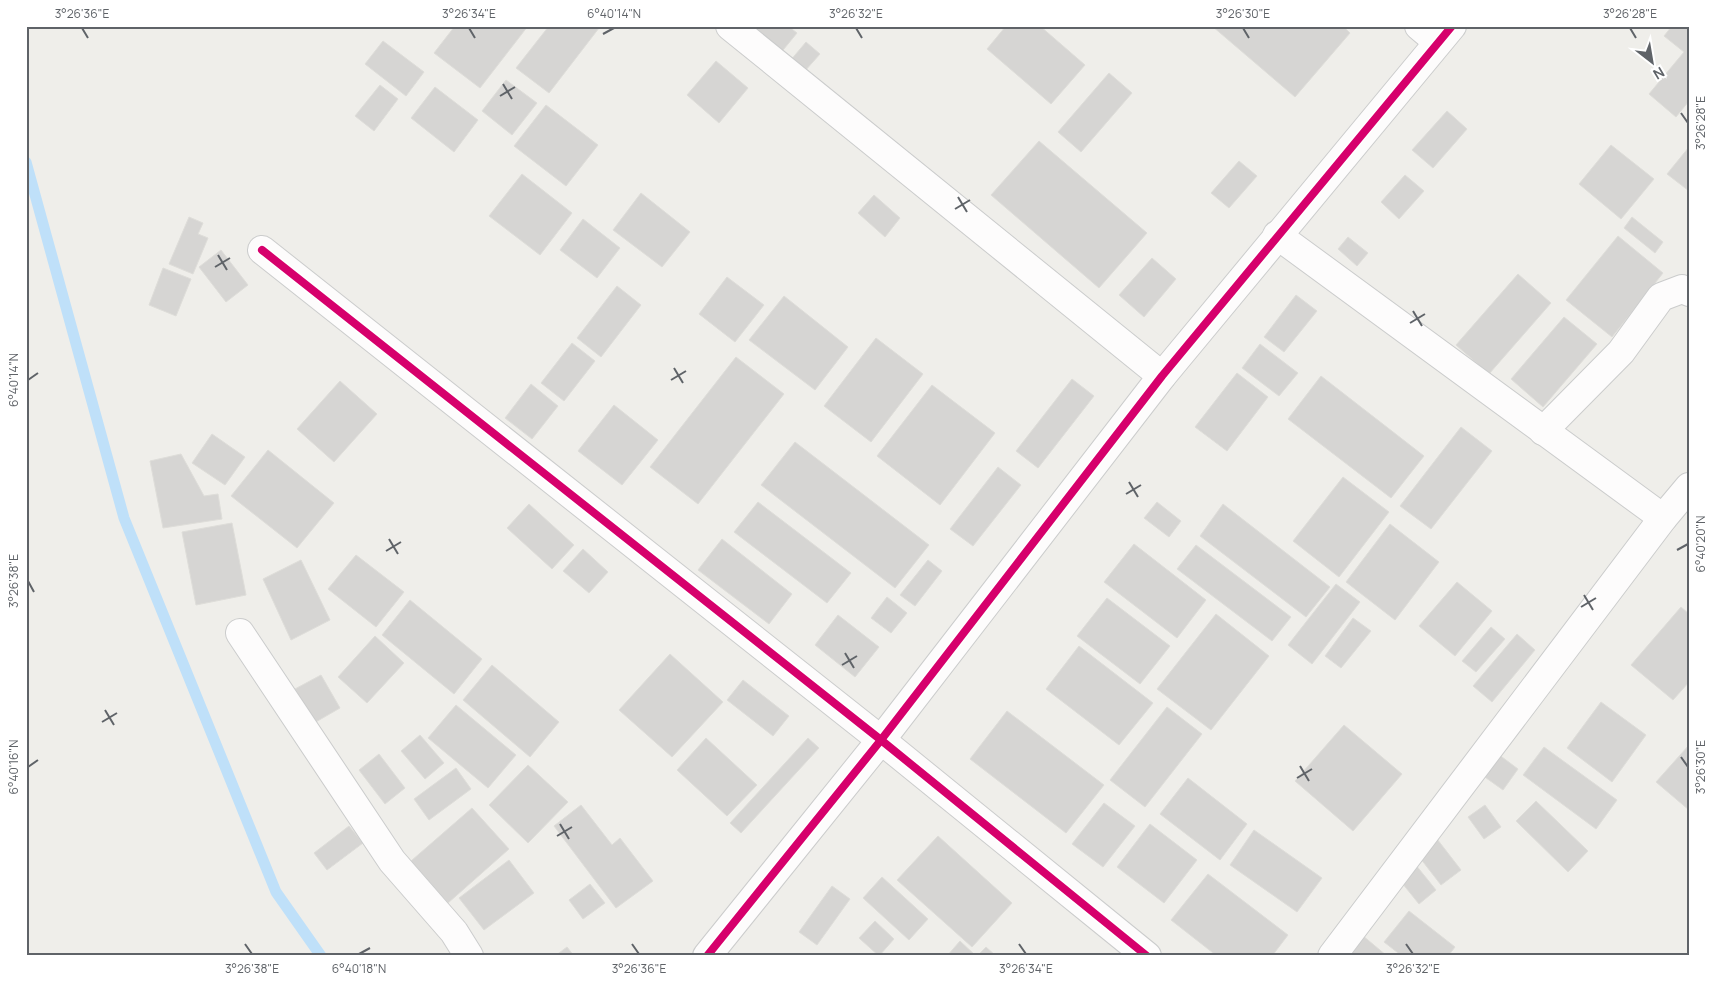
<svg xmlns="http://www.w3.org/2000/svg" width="1715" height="982" viewBox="0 0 1715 982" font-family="Manrope,sans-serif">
	<rect width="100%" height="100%" fill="#efeeea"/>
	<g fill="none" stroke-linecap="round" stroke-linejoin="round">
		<polyline stroke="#bfe0f9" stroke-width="11" points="26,162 124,518 276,892 321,956"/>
	</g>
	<g fill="#d6d5d3" stroke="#deddd9">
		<polygon points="455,26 528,26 480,88 434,53"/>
		<polygon points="549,26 599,28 549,93 516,68"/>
		<polygon points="746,26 788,26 797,33 779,55"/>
		<polygon points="1006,26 1040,26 1085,65 1051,104 987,49"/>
		<polygon points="1212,26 1343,26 1350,33 1295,97"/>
		<polygon points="1672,26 1689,26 1689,101 1676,117 1649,94 1684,52 1664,36"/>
		<polygon points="383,41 424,72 406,96 365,64"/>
		<polygon points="806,42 820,54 804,72 790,61"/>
		<polygon points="716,61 748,88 719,123 687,95"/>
		<polygon points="1109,73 1132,93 1081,152 1058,132"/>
		<polygon points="506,80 537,103 512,135 482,111"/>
		<polygon points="380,85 398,99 374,131 355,116"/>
		<polygon points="435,87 478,120 454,152 411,118"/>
		<polygon points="546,105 598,145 566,186 514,146"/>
		<polygon points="1447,111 1467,129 1433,168 1412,150"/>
		<polygon points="1039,141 1147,233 1099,288 991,195"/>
		<polygon points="1611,145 1654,179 1621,219 1579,184"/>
		<polygon points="1689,147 1689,191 1667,174"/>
		<polygon points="1239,161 1257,176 1229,208 1211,193"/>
		<polygon points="522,174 572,213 540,255 489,216"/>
		<polygon points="1405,175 1424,191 1399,219 1381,202"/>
		<polygon points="641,193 690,232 662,267 613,230"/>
		<polygon points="874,195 900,218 885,237 858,213"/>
		<polygon points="189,217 203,223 198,234 208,238 193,274 169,264"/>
		<polygon points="1632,217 1663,242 1655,253 1624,228"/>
		<polygon points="583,219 620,248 597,278 560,250"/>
		<polygon points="1618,236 1663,273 1612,337 1566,300"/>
		<polygon points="1348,237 1368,253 1357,266 1338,249"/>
		<polygon points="221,250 248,285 226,302 199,267"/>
		<polygon points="1152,258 1176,279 1144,317 1119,295"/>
		<polygon points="163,268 191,279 176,316 149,305"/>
		<polygon points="1518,274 1551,303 1489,374 1456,345"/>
		<polygon points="727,277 764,305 735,342 699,314"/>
		<polygon points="617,286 641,305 601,357 577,338"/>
		<polygon points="1296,295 1317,311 1284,352 1264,337"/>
		<polygon points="784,296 848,347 815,390 749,340"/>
		<polygon points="1564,317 1597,344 1543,407 1511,379"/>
		<polygon points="876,338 923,374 871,442 824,406"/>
		<polygon points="572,343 595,361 564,401 541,383"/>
		<polygon points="1260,344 1298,373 1279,396 1242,368"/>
		<polygon points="736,357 784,394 698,504 650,467"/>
		<polygon points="1237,373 1268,397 1227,451 1195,427"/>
		<polygon points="1321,376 1424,456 1391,498 1288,419"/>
		<polygon points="1072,379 1094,396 1038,468 1016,451"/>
		<polygon points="340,381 377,414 334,462 297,429"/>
		<polygon points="531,384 558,406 532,439 505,418"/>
		<polygon points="932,385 995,433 940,505 877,456"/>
		<polygon points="614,405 658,440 622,485 578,451"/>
		<polygon points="1461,427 1492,451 1431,529 1400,506"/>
		<polygon points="212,434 245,457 225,485 192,463"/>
		<polygon points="795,442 929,545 895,588 761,485"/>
		<polygon points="268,450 334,503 297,548 231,496"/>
		<polygon points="181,454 204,496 218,494 222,519 163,528 150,461"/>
		<polygon points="998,467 1021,485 973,546 950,529"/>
		<polygon points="1343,477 1389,512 1339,577 1293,541"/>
		<polygon points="758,502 851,573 827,603 734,532"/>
		<polygon points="1157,502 1181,521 1169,537 1144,518"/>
		<polygon points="529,504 574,545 552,569 507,528"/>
		<polygon points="1223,504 1330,587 1306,617 1200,536"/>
		<polygon points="232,523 246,595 196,605 182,532"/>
		<polygon points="1390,524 1439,562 1395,620 1346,582"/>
		<polygon points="722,539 792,594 769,624 698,570"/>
		<polygon points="1134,544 1206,600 1177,638 1104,582"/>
		<polygon points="1196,545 1291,617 1272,641 1177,569"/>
		<polygon points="583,549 608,572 589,593 563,571"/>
		<polygon points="356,555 404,592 376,627 328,589"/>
		<polygon points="301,560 330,620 291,640 263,579"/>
		<polygon points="928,560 942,571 915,606 900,595"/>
		<polygon points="1457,582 1492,611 1455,656 1419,626"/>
		<polygon points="1336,584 1360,602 1312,664 1288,645"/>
		<polygon points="887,597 907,613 891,633 871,618"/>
		<polygon points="1107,598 1170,646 1140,684 1077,636"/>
		<polygon points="410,600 482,659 454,694 382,635"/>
		<polygon points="1681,607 1689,614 1689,682 1673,700 1631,665"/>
		<polygon points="1216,614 1269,656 1211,730 1157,689"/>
		<polygon points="838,615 879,647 855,677 815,645"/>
		<polygon points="1353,618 1371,631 1341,668 1325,656"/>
		<polygon points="1491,627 1505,639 1476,672 1462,661"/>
		<polygon points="1517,634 1535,650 1492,702 1473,686"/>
		<polygon points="375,636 404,663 367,703 338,677"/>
		<polygon points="1079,646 1153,703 1119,745 1046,689"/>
		<polygon points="670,654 723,702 672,757 619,710"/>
		<polygon points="492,665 559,722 530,757 463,700"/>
		<polygon points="321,675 340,708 314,723 295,689"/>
		<polygon points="743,680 789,716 773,736 727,700"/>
		<polygon points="1601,702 1646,735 1612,782 1567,748"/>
		<polygon points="456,705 516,755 488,788 428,738"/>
		<polygon points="1167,707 1202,734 1145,807 1110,780"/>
		<polygon points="1007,711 1104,785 1066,833 970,759"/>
		<polygon points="1344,725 1402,774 1353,831 1295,781"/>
		<polygon points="420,735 444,763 425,779 401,751"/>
		<polygon points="706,738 757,785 727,816 677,770"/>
		<polygon points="808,738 819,748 741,833 730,823"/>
		<polygon points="1689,745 1689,810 1656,782"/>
		<polygon points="1544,747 1617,800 1596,829 1523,775"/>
		<polygon points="379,754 405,788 385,804 359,770"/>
		<polygon points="1498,754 1518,769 1503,790 1482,775"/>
		<polygon points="528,765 568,802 528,843 489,805"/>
		<polygon points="456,768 471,789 429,820 414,799"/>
		<polygon points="1188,778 1247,824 1220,860 1160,814"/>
		<polygon points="1536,801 1588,851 1568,872 1516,821"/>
		<polygon points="1104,803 1135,826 1103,867 1072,844"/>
		<polygon points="581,805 612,845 620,838 653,881 616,908 554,826"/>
		<polygon points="1485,805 1501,827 1484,839 1468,817"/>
		<polygon points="472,808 509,849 448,903 411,861"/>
		<polygon points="1150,824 1197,860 1164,903 1117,867"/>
		<polygon points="349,826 363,843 327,870 314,853"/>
		<polygon points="1254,830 1322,878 1297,912 1230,865"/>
		<polygon points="938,836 1012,903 972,947 897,880"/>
		<polygon points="1437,839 1461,870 1441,885 1417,854"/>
		<polygon points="509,860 534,893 484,930 459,898"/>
		<polygon points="1415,864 1436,890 1419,904 1398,878"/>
		<polygon points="1208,874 1288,935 1272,956 1217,956 1171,920"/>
		<polygon points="882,877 928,919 909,940 863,898"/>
		<polygon points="590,884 605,903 583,919 569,900"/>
		<polygon points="832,886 850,899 817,945 799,932"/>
		<polygon points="1409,911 1455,947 1448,956 1402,956 1384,942"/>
		<polygon points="875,921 894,939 879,956 859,938"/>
		<polygon points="1362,935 1387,956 1345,956"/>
		<polygon points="960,941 976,956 947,956"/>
		<polygon points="567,947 574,956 555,956"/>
		<polygon points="986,947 996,956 977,956"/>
	</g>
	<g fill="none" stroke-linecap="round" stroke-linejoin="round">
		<defs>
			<g id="street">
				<polyline points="730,26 1162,376"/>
				<polyline points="1419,26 1438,42"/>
				<polyline points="1277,235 1663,518"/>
				<polyline points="262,250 881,740 1147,956"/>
				<polyline points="1543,431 1621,352 1661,297 1682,289 1689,292"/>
				<polyline points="240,633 392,861 454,932 469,956"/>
				<polyline points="707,956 881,740 1162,376 1452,26"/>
				<polyline points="1332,956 1663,518 1689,487"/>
			</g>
		</defs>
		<use href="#street" stroke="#cbcccc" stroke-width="30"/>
		<use href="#street" stroke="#fdfcfc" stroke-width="28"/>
		<defs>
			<g id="cycleway">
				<polyline points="262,250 881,740 1147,956"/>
				<polyline points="707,956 881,740 1162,376 1452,26"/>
			</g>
		</defs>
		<use href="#cycleway" stroke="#fff" stroke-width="11"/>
		<use href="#cycleway" stroke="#d6006c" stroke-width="8"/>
	</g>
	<path fill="none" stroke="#5f6368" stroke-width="2" d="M82 28 88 38M469 28 475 38M856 28 862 38M1243 28 1249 38M1630 28 1636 38M603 34 614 28M503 84 512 99M500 96 515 87M1681 113 1688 123M958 197 967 212M955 209 970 200M218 255 227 270M215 267 230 258M1413 311 1422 326M1410 323 1425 314M674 368 683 383M28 380 38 373M671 380 686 371M1129 482 1138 497M1126 494 1141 485M389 539 398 554M1677 550 1688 544M386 551 401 542M28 581 34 592M1584 595 1593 610M1581 607 1596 598M845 653 854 668M842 665 857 656M105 710 114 725M102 722 117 713M1681 757 1688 767M1300 766 1309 781M28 767 38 760M1297 778 1312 769M560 824 569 839M557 836 572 827M245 944 252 954M632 944 639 954M1019 944 1026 954M1406 944 1413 954M359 954 370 948"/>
	<rect width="1715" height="982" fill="none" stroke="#ffffff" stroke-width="55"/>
	<g transform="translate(1652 62) rotate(149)" stroke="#ffffff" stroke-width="4" paint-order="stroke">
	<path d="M0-4L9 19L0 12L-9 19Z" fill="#5f6368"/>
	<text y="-8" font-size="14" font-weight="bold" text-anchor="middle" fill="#5f6368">N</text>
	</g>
	<rect x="28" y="28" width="1660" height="926" fill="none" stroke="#5f6368" stroke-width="2"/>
	<g font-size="12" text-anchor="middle" fill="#5f6368">
		<text x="82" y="18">3°26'36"E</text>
		<text x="469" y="18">3°26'34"E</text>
		<text x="614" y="18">6°40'14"N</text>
		<text x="856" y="18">3°26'32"E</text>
		<text x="1243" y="18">3°26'30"E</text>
		<text x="1630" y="18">3°26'28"E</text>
		<text transform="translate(1701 123) rotate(-90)" y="4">3°26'28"E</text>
		<text transform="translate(14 380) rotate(-90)" y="4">6°40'14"N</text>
		<text transform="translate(1701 544) rotate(-90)" y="4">6°40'20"N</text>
		<text transform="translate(14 581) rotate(-90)" y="4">3°26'38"E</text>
		<text transform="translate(14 767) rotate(-90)" y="4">6°40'16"N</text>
		<text transform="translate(1701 767) rotate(-90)" y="4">3°26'30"E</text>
		<text x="252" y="973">3°26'38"E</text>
		<text x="359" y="973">6°40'18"N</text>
		<text x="639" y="973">3°26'36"E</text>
		<text x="1026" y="973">3°26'34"E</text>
		<text x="1413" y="973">3°26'32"E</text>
	</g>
</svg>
